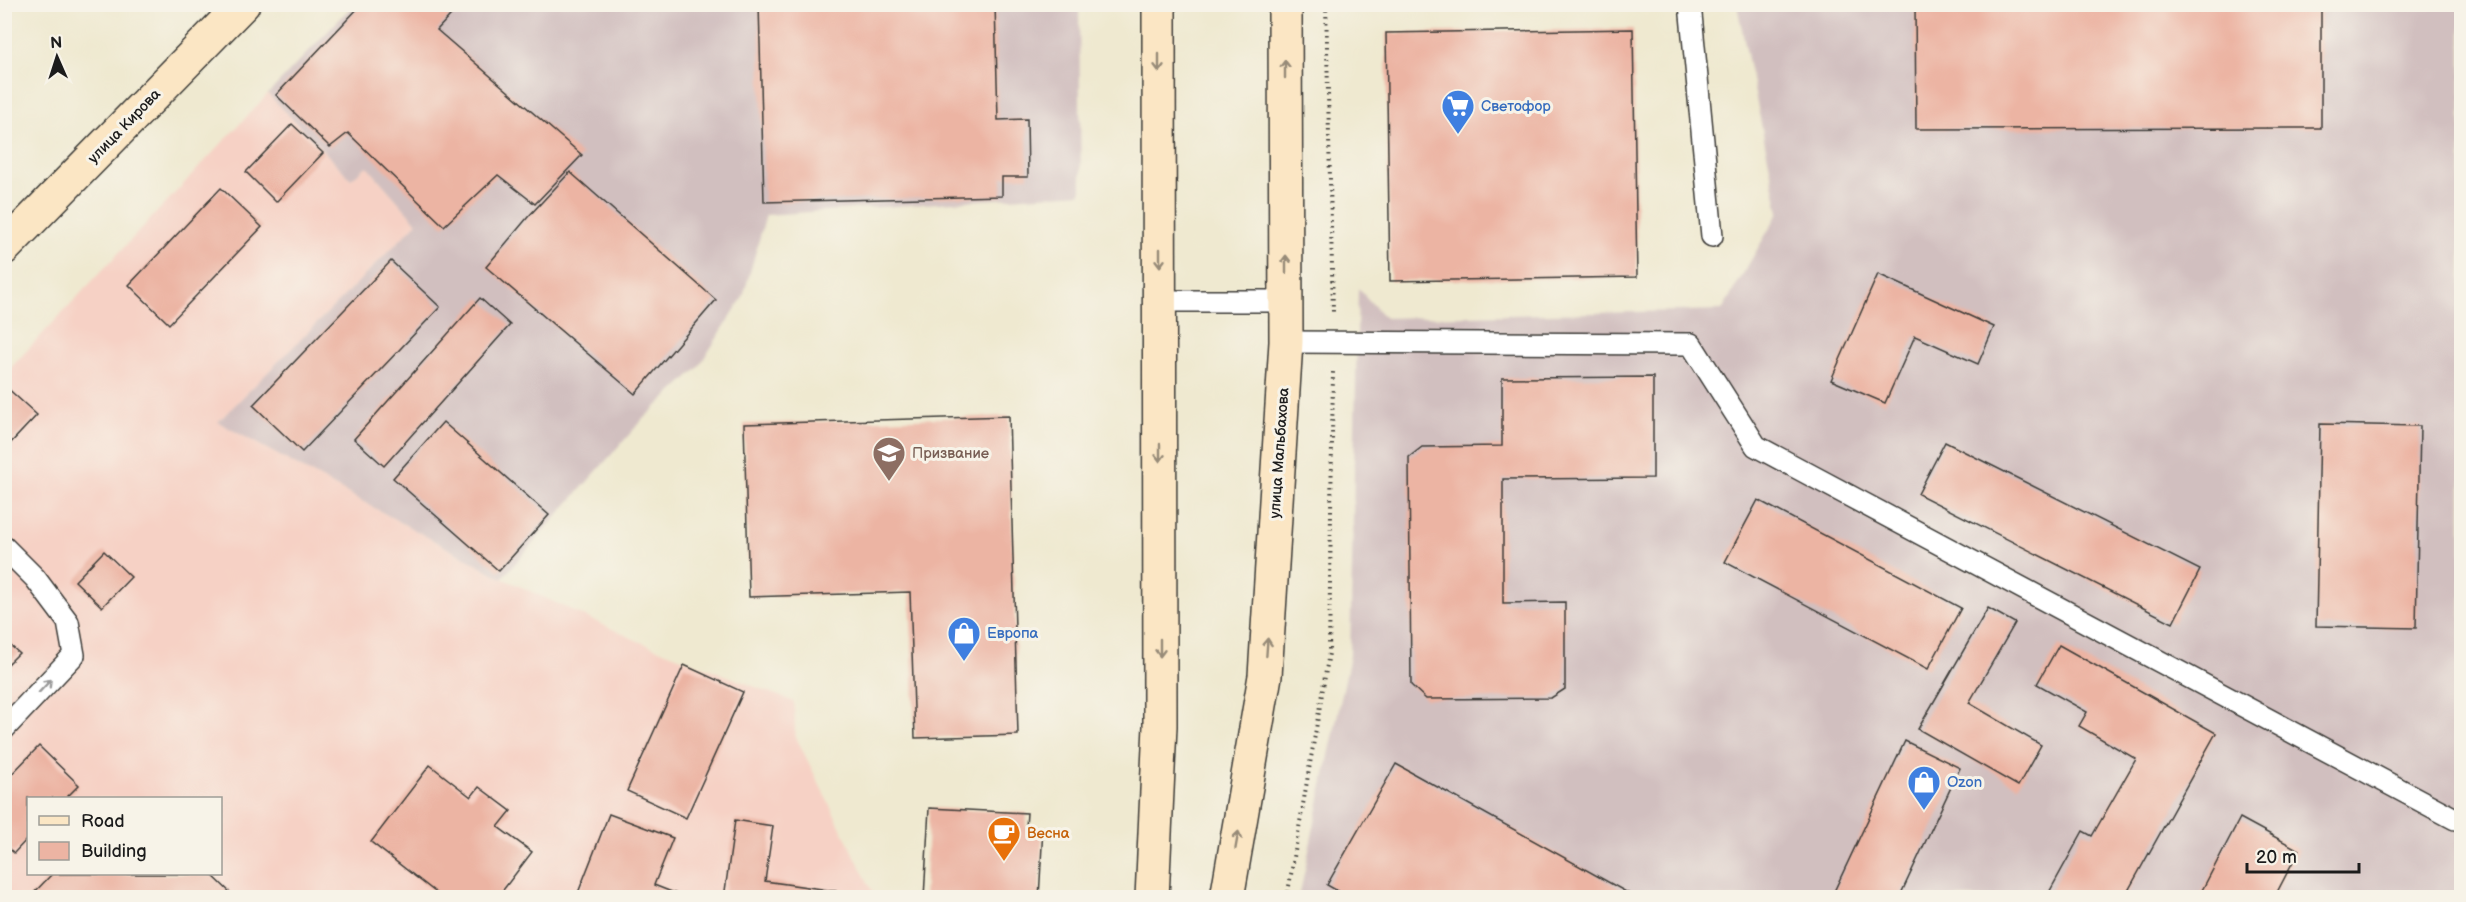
<svg xmlns="http://www.w3.org/2000/svg" width="2466" height="902" viewBox="0 0 2466 902" font-family="'Balsamiq Sans',sans-serif">
	<rect width="100%" height="100%" fill="#f7f3e8"/>
	<filter id="ink" filterUnits="userSpaceOnUse"><feTurbulence type="fractalNoise" baseFrequency=".0167" numOctaves="2"/><feDisplacementMap in="SourceGraphic" scale="12" xChannelSelector="R" yChannelSelector="G"/><feConvolveMatrix kernelMatrix="1 2 1 2 8 2 1 2 1" color-interpolation-filters="sRGB"/></filter>
	<filter id="wash" filterUnits="userSpaceOnUse"><feTurbulence type="fractalNoise" baseFrequency=".008" numOctaves="4" result="noise"/><feDisplacementMap in="SourceGraphic" scale="24" xChannelSelector="R" yChannelSelector="G"/><feGaussianBlur stdDeviation="1.35" result="paint"/><feColorMatrix in="noise" values="0 0 0 0 0 0 0 0 0 0 0 0 0 0 0 0 0 1.4 0 .05"/><feComposite in="paint" operator="in"/></filter>
	<g filter="url(#wash)">
		<rect width="100%" height="100%" fill="#efe9d0"/>
		<path fill="#f6d1c5" fill-rule="evenodd" d="M268 94 351 179 367 166 417 223 218 422 502 578 638 641 794 702 795 735 875 897H5L4 375ZM28 798H220V874H28Z"/>
		<g fill="#d1bfbf">
			<polygon points="353,5 1079,5 1081,193 766,215 743,297 698,368 643,419 502,578 218,422 417,223 367,166 351,179 268,94"/>
			<polygon points="1737,5 2461,5 2461,897 1299,898 1350,656 1358,288 1385,318 1722,310 1779,212"/>
		</g>
		<g id="blocks">
			<g fill="#ecb4a3">
				<polygon points="362,4 461,4 437,30 582,155 535,204 498,175 444,226 348,133 330,147 276,95"/>
				<polygon points="759,4 995,4 998,120 1027,119 1028,177 1002,177 1002,196 764,202"/>
				<polygon points="1915,4 2321,4 2321,128 1916,129"/>
				<polygon points="1633,29 1637,277 1390,281 1386,33"/>
				<polygon points="292,124 323,153 276,202 246,172"/>
				<polygon points="570,172 716,300 635,394 486,267 528,217"/>
				<polygon points="221,188 262,227 169,324 129,285"/>
				<polygon points="391,261 440,307 302,452 253,405"/>
				<polygon points="1878,274 1994,327 1978,364 1915,336 1885,403 1831,380"/>
				<polygon points="480,298 510,325 384,466 354,439"/>
				<polygon points="1653,377 1653,478 1503,479 1503,603 1565,602 1565,689 1551,698 1426,699 1411,685 1409,457 1422,447 1502,446 1502,378"/>
				<polygon points="4,385 37,415 4,450"/>
				<polygon points="1009,416 1018,735 915,738 910,592 749,597 744,424"/>
				<polygon points="443,422 549,515 499,571 393,478"/>
				<polygon points="2320,424 2420,426 2416,628 2316,626"/>
				<polygon points="1945,442 2200,570 2173,623 1918,494"/>
				<polygon points="1758,500 1961,608 1928,669 1725,562"/>
				<polygon points="104,551 131,577 102,607 75,581"/>
				<polygon points="1988,608 2015,623 1969,703 2041,745 2018,786 1918,729"/>
				<polygon points="4,640 19,653 4,668"/>
				<polygon points="2059,645 2216,733 2124,898 2046,898 2083,831 2092,836 2136,759 2079,726 2087,712 2037,684"/>
				<polygon points="684,665 743,692 686,818 627,791"/>
				<polygon points="1905,741 1960,768 1899,898 1831,898"/>
				<polygon points="39,746 79,785 66,798 28,798 28,838 14,853 4,844 4,782"/>
				<polygon points="1396,764 1637,898 1350,898 1327,885"/>
				<polygon points="430,765 471,797 479,787 511,811 498,827 532,852 497,898 443,898 371,842"/>
				<polygon points="929,808 1027,813 1026,827 1043,828 1039,898 924,898"/>
				<polygon points="609,814 673,838 654,885 687,898 576,898"/>
				<polygon points="2240,818 2299,850 2274,898 2198,898"/>
				<polygon points="735,820 773,826 765,881 836,891 841,898 724,898"/>
				<polygon points="52,874 211,874 236,898 29,898"/>
			</g>
		</g>
	</g>
	<g filter="url(#ink)">
		<use href="#blocks" fill-opacity="0" stroke="#3c3b37" stroke-width="1.5"/>
		<g fill="none" stroke-linecap="round" stroke-linejoin="round">
			<defs>
				<g id="service">
					<polyline points="1690,4 1712,236"/>
					<polyline points="1160,301 1286,301"/>
					<polyline points="1286,342 1691,344 1756,446 2455,819"/>
					<polyline points="4,547 35,578 68,622 74,655 4,729"/>
				</g>
				<g id="secondary">
					<polyline points="4,248 243,4"/>
					<polyline points="1152,898 1160,726 1159,4"/>
					<polyline points="1227,898 1265,676 1286,342 1285,4"/>
				</g>
			</defs>
			<use href="#service" stroke="#3c3b37" stroke-width="24"/>
			<use href="#secondary" stroke="#3c3b37" stroke-width="36"/>
			<g stroke="#3c3b37" stroke-width="4" stroke-dasharray="1.5 4.5" stroke-linecap="butt">
				<polyline points="1326,4 1333,312"/>
				<polyline points="1287,898 1329,653 1333,371"/>
			</g>
			<use href="#service" stroke="#fff" stroke-width="21"/>
			<use href="#secondary" stroke="#fbe6c4" stroke-width="33"/>
		</g>
		<defs><path id="oneway-shaft" d="M-6 0H5M1.5-3L5.5 0L1.5 3" fill="none" stroke-width="1.6" stroke-linecap="round" stroke-linejoin="round" transform="scale(1.5)"/></defs>
		<g stroke="#978b78">
			<use href="#oneway-shaft" transform="translate(1159 63) rotate(90)"/>
			<use href="#oneway-shaft" transform="translate(1285 69) rotate(-90)"/>
			<use href="#oneway-shaft" transform="translate(1160 258) rotate(90)"/>
			<use href="#oneway-shaft" transform="translate(1286 264) rotate(-90)"/>
			<use href="#oneway-shaft" transform="translate(1160 453) rotate(90)"/>
			<use href="#oneway-shaft" transform="translate(1267 647) rotate(-86)"/>
			<use href="#oneway-shaft" transform="translate(1160 648) rotate(90)"/>
			<use href="#oneway-shaft" transform="translate(1237 840) rotate(-80)"/>
		</g>
		<use stroke="#999" href="#oneway-shaft" transform="translate(45 686) rotate(-47)"/>
	</g>
	<defs>
		<symbol id="supermarket-pin" viewBox="-11 -11 22 30"><path d="M0 17L-7.5 6A9.5 9.5 0 1 1 7.5 6Z" fill="#3f7fe0" stroke="#f7f3e8"/><path d="M-6-5.5h2.5l.6 2H6L4.5 2H-2.5L-4.4-4H-6ZM-1.5 3.2a1.3 1.3 0 1 0 .1 0ZM3 3.2a1.3 1.3 0 1 0 .1 0Z" fill="#fff"/></symbol>
		<symbol id="university-pin" viewBox="-11 -11 22 30"><path d="M0 17L-7.5 6A9.5 9.5 0 1 1 7.5 6Z" fill="#8d6e63" stroke="#f7f3e8"/><path d="M0-5L7-2L0 1L-7-2ZM-4 1L0 2.5L4 1V4Q0 6-4 4Z" fill="#fff"/></symbol>
		<symbol id="shop-pin" viewBox="-11 -11 22 30"><path d="M0 17L-7.5 6A9.5 9.5 0 1 1 7.5 6Z" fill="#3f7fe0" stroke="#f7f3e8"/><path d="M-5-2.5h2.3a2.7 3.5 0 0 1 5.4 0H5L5.5 6h-11ZM-1.5-2.5h3a1.5 2.3 0 0 0-3 0Z" fill="#fff"/></symbol>
		<symbol id="cafe-pin" viewBox="-11 -11 22 30"><path d="M0 17L-7.5 6A9.5 9.5 0 1 1 7.5 6Z" fill="#e8710a" stroke="#f7f3e8"/><path d="M-5.5-4.5H6V0H3Q3 3.5 0 3.5H-2.5Q-5.5 3.5-5.5 0ZM3-3.2v2h1.7v-2ZM-6 4.5H4V6H-6Z" fill="#fff"/></symbol>
	</defs>
	<g fill-rule="evenodd">
		<use href="#supermarket-pin" x="1439" y="87" width="38" height="52"/>
		<use href="#university-pin" x="870" y="434" width="38" height="52"/>
		<use href="#shop-pin" x="945" y="614" width="38" height="52"/>
		<use href="#shop-pin" x="1905" y="763" width="38" height="52"/>
		<use href="#cafe-pin" x="985" y="814" width="38" height="52"/>
	</g>
	<g text-anchor="middle" stroke-width="6" stroke-linejoin="round" paint-order="stroke">
		<g font-size="15" fill="#366cbe" stroke="#f7f3e8" text-anchor="start">
			<text x="1481" y="111">Светофор</text>
			<text x="987" y="638">Европа</text>
			<text x="1947" y="787">Ozon</text>
		</g>
		<g font-size="15" fill="#1c1c1c" stroke="#f7f3e8">
			<text transform="translate(124 126) rotate(-46)" y="5">улица Кирова</text>
			<text transform="translate(1279 453) rotate(-86)" y="5">улица Мальбахова</text>
		</g>
		<g font-size="15" fill="#785e54" stroke="#f7f3e8" text-anchor="start">
			<text x="912" y="458">Призвание</text>
		</g>
		<g font-size="15" fill="#c56008" stroke="#f7f3e8" text-anchor="start">
			<text x="1027" y="838">Весна</text>
		</g>
	</g>
	<rect width="2466" height="902" fill="none" stroke="#f7f3e8" stroke-width="24"/>
	<rect x="27" y="797" width="195" height="78" fill="#f7f3e8" stroke="#9f9d96" stroke-width="1.5"/>
	<rect x="39" y="816" width="30" height="9" fill="#fbe6c4" stroke="#9f9d96" stroke-width="1.5"/>
	<text x="81" y="827" font-size="18" fill="#1c1c1c">Road</text>
	<rect x="39" y="842" width="30" height="18" fill="#ecb4a3" stroke="#9f9d96" stroke-width="1.5"/>
	<text x="81" y="857" font-size="18" fill="#1c1c1c">Building</text>
	<g transform="translate(57 57) rotate(357)" stroke="#f7f3e8" stroke-width="4.5" paint-order="stroke">
	<path d="M0-4.5L10 22L0 15L-10 22Z" fill="#1c1c1c"/>
	<text y="-9" font-size="16" font-weight="bold" text-anchor="middle" fill="#1c1c1c">N</text>
	</g>
	<path d="M2247 863v9h112v-9" fill="none" stroke="#1c1c1c" stroke-width="3"/>
	<text x="2256" y="863" font-size="18" fill="#1c1c1c" stroke="#f7f3e8" stroke-width="4.5" paint-order="stroke">20 m</text>
</svg>
